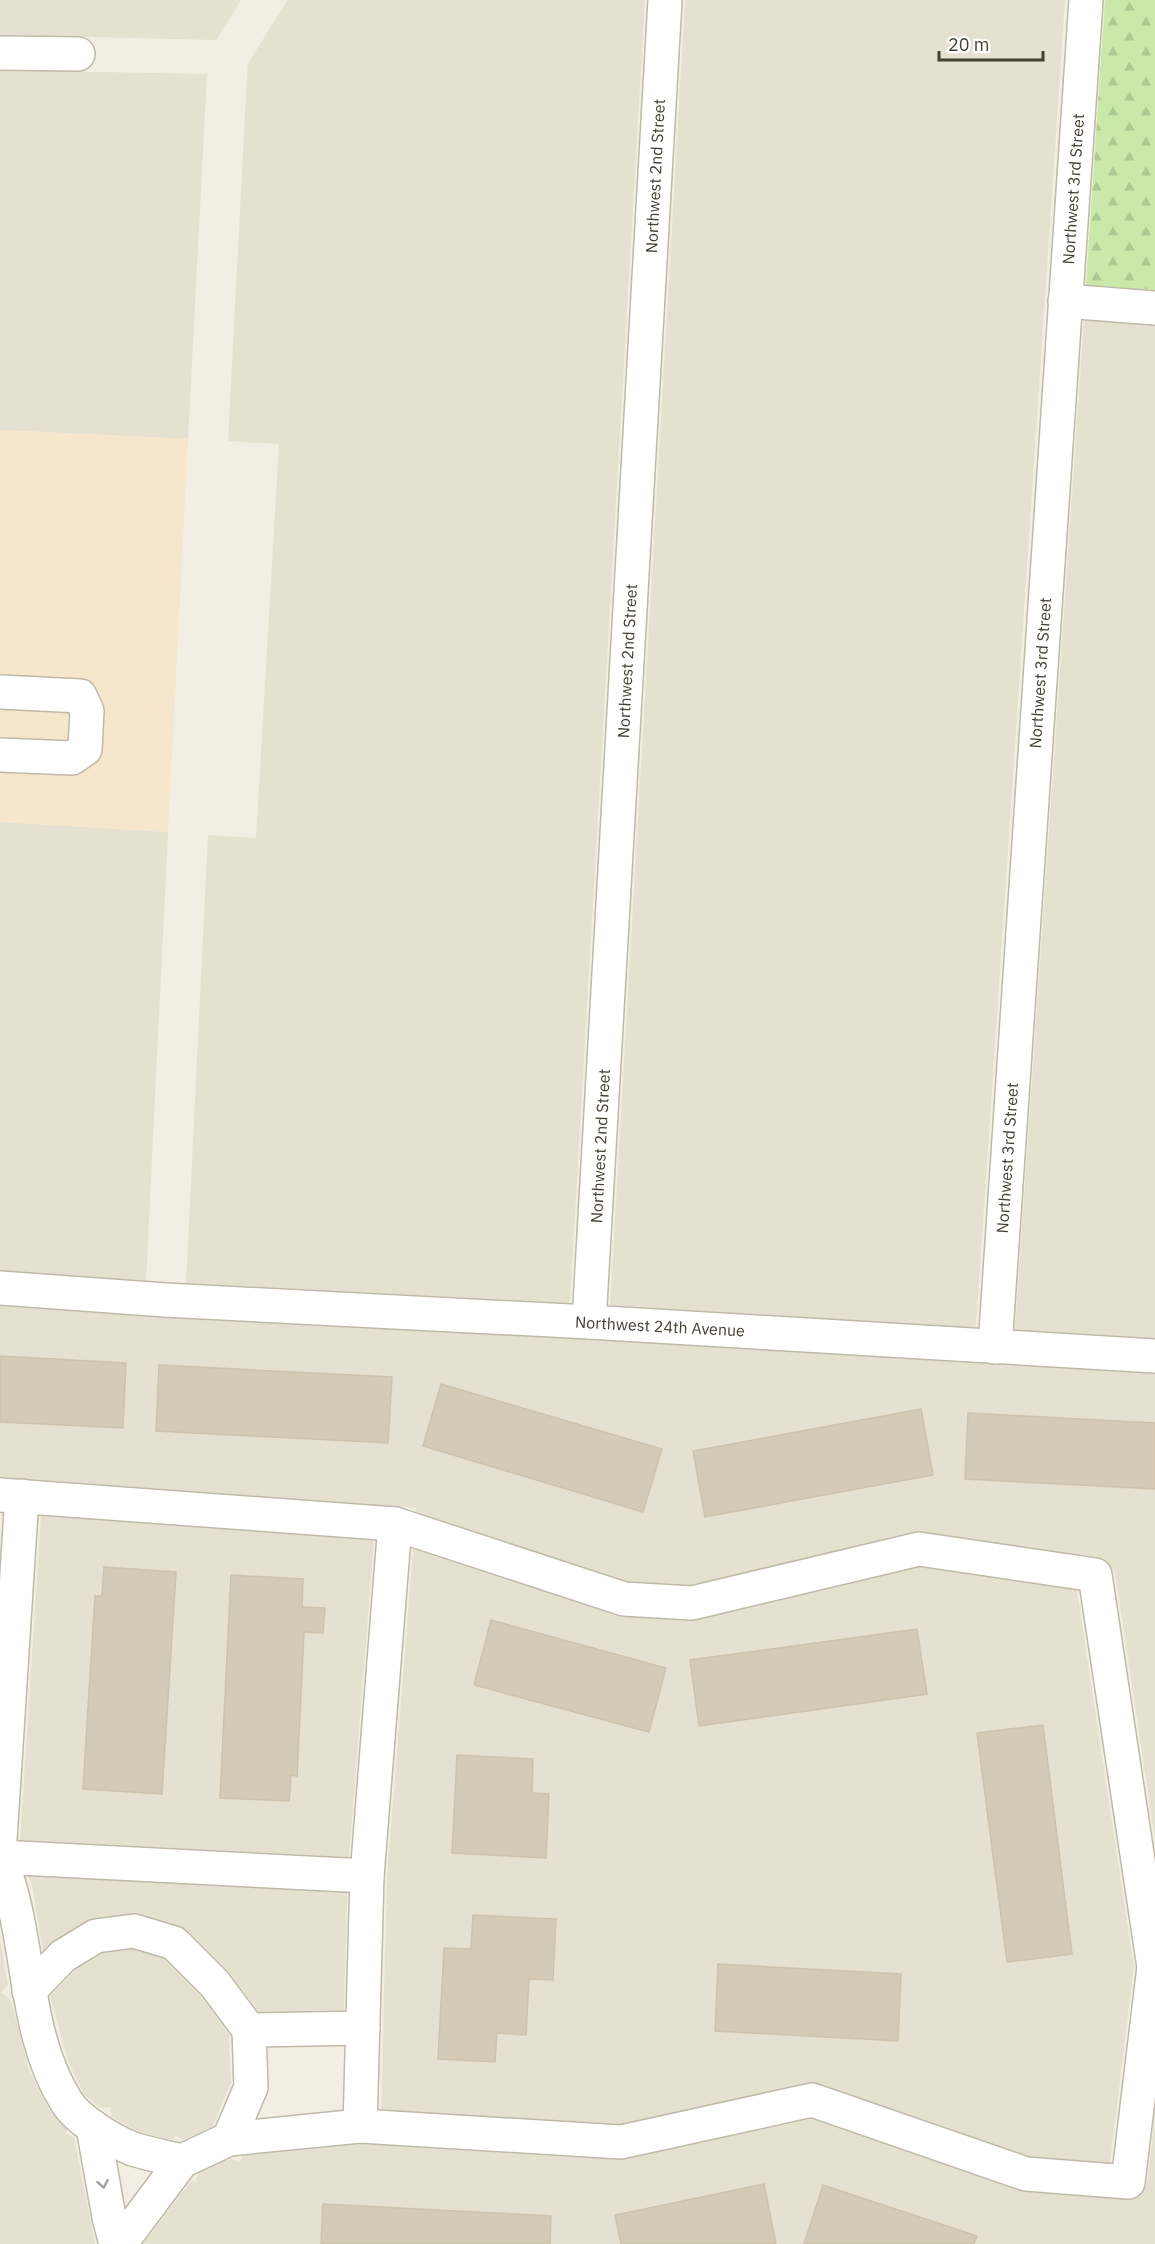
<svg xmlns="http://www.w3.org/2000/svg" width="1155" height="2244" viewBox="0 0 1155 2244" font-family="'IBM Plex Sans',sans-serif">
	<defs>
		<pattern id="forest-firs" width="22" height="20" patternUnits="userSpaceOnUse" patternTransform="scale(1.5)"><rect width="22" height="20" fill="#cae8aa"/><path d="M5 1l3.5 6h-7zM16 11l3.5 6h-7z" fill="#afc893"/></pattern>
	</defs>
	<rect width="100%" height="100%" fill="#f2eee3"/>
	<g fill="#e6e0d1">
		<polygon points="0,0 241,0 216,40 0,35"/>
		<polygon points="288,0 645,0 570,1303 186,1283 208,835 256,838 279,444 228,441 247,76 248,63"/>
		<polygon points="685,0 1065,0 976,1328 610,1305"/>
		<polygon points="0,70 207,74 188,439 0,430"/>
		<polygon points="1084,320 1155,325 1155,1338 1015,1330"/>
		<polygon points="0,822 168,832 146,1281 0,1271"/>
		<polygon points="0,1306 183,1319 589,1339 1155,1373 1155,1840 1115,1572 1098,1557 913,1532 689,1586 628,1582 416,1513 416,1508 0,1477"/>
		<polygon points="41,1515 374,1540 349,1857 20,1840"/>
		<polygon points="413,1549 617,1615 691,1621 920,1567 1077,1590 1134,1967 1110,2163 1030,2157 819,2084 807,2083 619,2125 381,2110 387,1877"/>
		<polygon points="28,1876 347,1892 344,2010 259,2012 230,1973 189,1932 180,1927 140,1914 92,1919 52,1942 43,1951 32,1885"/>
		<polygon points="0,1938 8,1985 1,1992 11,2000 29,2070 49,2110 68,2129 66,2133 74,2137 95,2244 0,2244"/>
		<polygon points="132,1949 163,1958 200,1995 229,2035 231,2083 212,2127 183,2140 176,2136 173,2140 140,2132 112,2117 110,2107 100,2108 84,2094 68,2061 50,1996 77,1969 104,1953"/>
		<polygon points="811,2119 1025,2192 1126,2199 1147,2184 1155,2120 1155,2244 143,2244 191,2181 196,2182 199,2172 230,2159 240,2161 243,2155 361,2144 620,2160"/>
	</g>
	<polygon fill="#f5e6cc" points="0,430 188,439 168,832 0,822"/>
	<polygon fill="url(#forest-firs)" points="1105,0 1155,0 1155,290 1086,285"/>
	<g fill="#d4cab8" stroke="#cfc2ab" stroke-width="1.5">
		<polygon points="0,1356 126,1363 123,1428 0,1422"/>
		<polygon points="159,1365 392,1377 388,1443 156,1431"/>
		<polygon points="441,1384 662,1449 643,1512 423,1446"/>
		<polygon points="921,1409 933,1475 705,1517 693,1451"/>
		<polygon points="968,1413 1155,1423 1155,1489 965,1479"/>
		<polygon points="104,1567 176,1572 162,1794 83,1789 95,1596 102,1596"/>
		<polygon points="231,1575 303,1579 302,1607 325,1608 323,1633 304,1632 297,1776 291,1775 289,1801 220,1798"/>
		<polygon points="491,1620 666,1668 649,1732 474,1685"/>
		<polygon points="917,1629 927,1694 699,1726 690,1660"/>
		<polygon points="1043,1725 1072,1954 1007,1962 977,1733"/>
		<polygon points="457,1755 533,1759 532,1793 549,1794 546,1858 452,1853"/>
		<polygon points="473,1915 556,1919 553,1980 529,1979 526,2035 497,2033 495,2062 438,2059 444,1948 471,1949"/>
		<polygon points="718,1964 901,1974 898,2041 715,2031"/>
		<polygon points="764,2184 776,2244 621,2244 615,2215"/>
		<polygon points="823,2185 977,2236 974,2244 804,2244"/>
		<polygon points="323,2204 551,2216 550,2244 321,2244"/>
	</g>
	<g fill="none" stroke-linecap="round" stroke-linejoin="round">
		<defs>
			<g id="minor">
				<polyline points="0,53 78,54"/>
				<polyline points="1065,301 1155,308"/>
				<polyline points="0,692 80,696 87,711 85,749 72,758 0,755"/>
				<polyline points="0,1288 165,1300 589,1322 1155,1356"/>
				<polyline points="589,1322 665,0"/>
				<polyline points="995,1347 1086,0"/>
				<polyline points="0,1495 395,1524 624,1599 692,1603 919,1549 1095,1575 1154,1967 1128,2182 1026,2174 812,2100 621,2142 360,2126 229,2139 182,2161 120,2244"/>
				<polyline points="0,1839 22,1496"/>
				<polyline points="0,1857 367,1876 395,1524"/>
				<path d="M0 1859C32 1936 21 2029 66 2101 77 2120 113 2141 133 2149 148 2154 166 2157 182 2161"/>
				<polyline points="29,1991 63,1956 96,1936 134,1931 174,1943 215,1984 249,2030 363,2028"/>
				<polyline points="360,2126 367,1876"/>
				<polyline points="93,2127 109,2217 116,2244"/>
				<polyline points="229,2139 251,2087 249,2030"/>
			</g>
		</defs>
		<use href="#minor" stroke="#c0b9a8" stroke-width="36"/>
		<use href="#minor" stroke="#fff" stroke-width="33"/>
	</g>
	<defs><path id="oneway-chevron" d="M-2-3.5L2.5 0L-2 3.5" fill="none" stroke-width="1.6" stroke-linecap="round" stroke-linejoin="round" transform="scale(1.5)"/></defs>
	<use stroke="#a29e99" href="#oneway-chevron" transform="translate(103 2184) rotate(80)"/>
	<g text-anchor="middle" stroke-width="5" stroke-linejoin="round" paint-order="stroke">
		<g font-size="16" fill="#443e33" stroke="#fff">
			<text transform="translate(655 176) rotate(-87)" y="6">Northwest 2nd Street</text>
			<text transform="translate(1073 189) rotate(-86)" y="6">Northwest 3rd Street</text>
			<text transform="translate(627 661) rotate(-87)" y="6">Northwest 2nd Street</text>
			<text transform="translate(1040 673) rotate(-86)" y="6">Northwest 3rd Street</text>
			<text transform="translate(600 1146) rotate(-87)" y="6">Northwest 2nd Street</text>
			<text transform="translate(1007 1158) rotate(-86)" y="6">Northwest 3rd Street</text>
			<text transform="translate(660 1326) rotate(3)" y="6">Northwest 24th Avenue</text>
		</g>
	</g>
	<path d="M939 51v9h104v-9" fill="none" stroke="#443e33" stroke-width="3"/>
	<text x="948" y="51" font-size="18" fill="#443e33" stroke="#ffffff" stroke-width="4.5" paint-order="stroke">20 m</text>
</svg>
